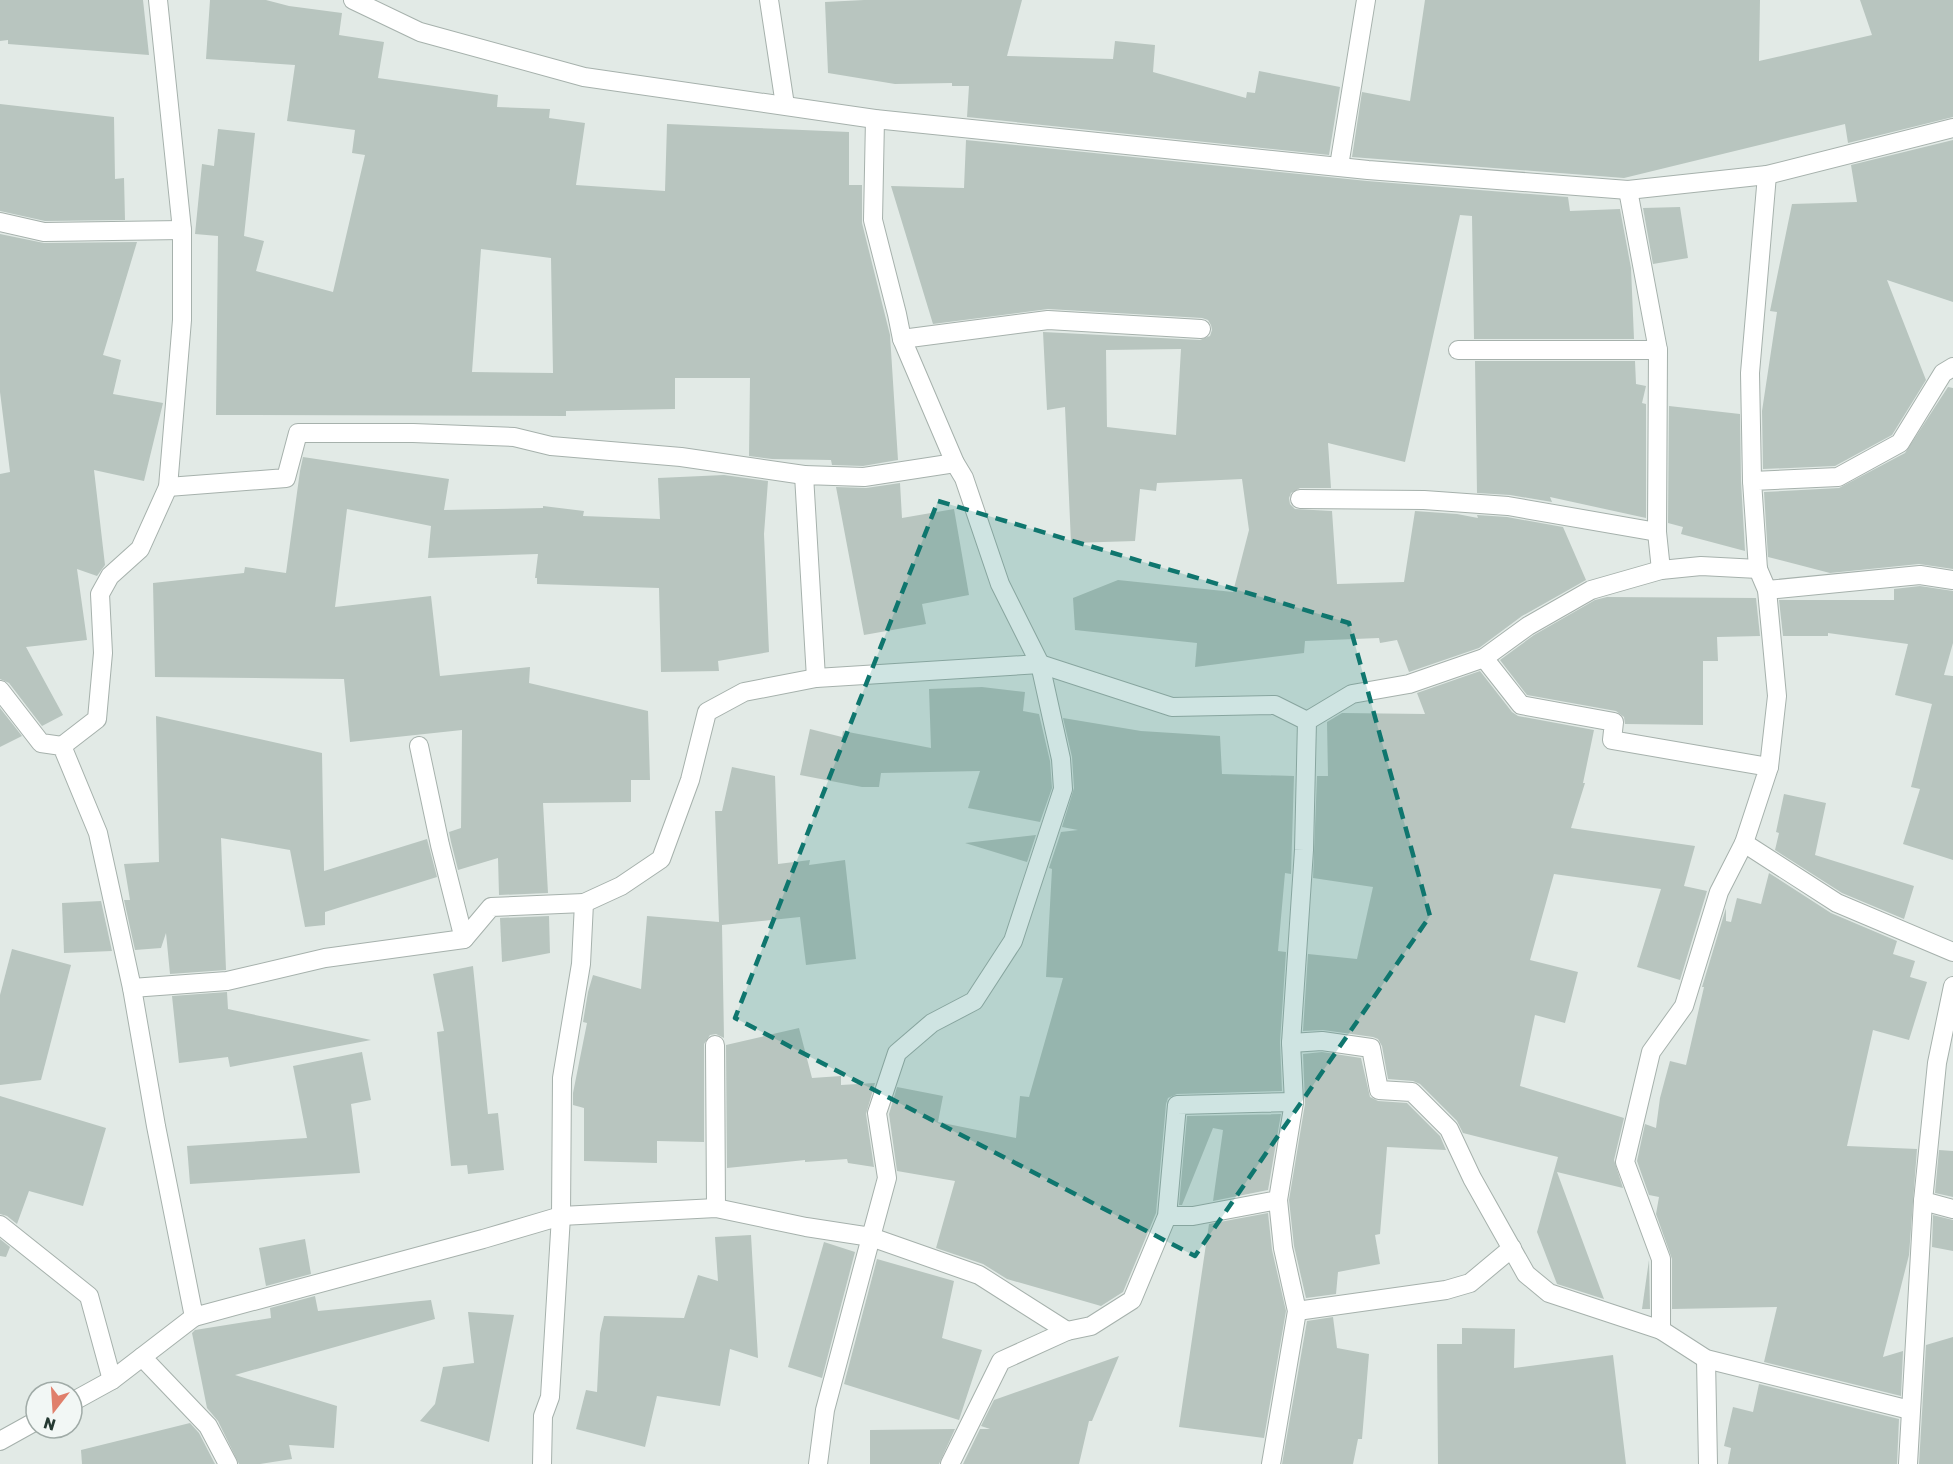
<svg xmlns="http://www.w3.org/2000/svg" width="1953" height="1464" viewBox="0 0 1953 1464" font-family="Rubik,sans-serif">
	<rect width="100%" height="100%" fill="#e2eae6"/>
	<g fill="#b8c5bf" fill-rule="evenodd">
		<polygon points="0,0 143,0 149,55 8,44 8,40 0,41"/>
		<path d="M210 0H266L289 6 342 13 339 35 384 42 378 78 498 95 497 107 550 109 549 118 585 123 576 185 665 191 667 124 849 132V185H862V223L890 335 898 460 863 466 832 465 831 460 772 459 749 456 750 378H675V409L566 411V416L216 415 218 236 195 234 202 164 214 166 218 129 255 133 244 236 264 241 256 271 333 292 365 155 352 153 355 130 287 121 295 65 206 59ZM481 249 551 258 553 373 472 372Z"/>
		<polygon points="864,0 1022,0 1007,56 1113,59 1115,41 1155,45 1153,72 1246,98 1247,92 1255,93 1259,71 1340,87 1329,155 967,117 969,86 952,86 952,83 895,84 828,73 825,2"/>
		<polygon points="1425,0 1760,0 1759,61 1872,35 1860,0 1953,0 1953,117 1848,143 1845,124 1624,178 1352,157 1362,92 1410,101"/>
		<polygon points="0,104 114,117 115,179 124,178 125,220 45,221 0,211"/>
		<path d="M966 140 1367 181 1568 197 1570 211 1620 209 1631 268 1634 339H1474L1472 216 1460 215 1405 462 1328 443 1331 488H1300L1291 493 1289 498 1290 504 1295 509 1332 511 1337 584 1404 582 1415 511 1457 514 1478 518 1477 515 1507 517 1563 527 1586 580 1522 616 1479 648 1409 672 1397 640 1380 643 1379 638 1305 641 1304 653 1195 667 1197 643 1075 630 1073 598 1118 580 1233 592 1249 530 1242 479 1157 483 1156 491 1140 489 1135 541 1071 543 1065 407 1047 410 1043 332 1200 340 1210 336 1212 330 1211 325 1208 320 1202 318 1048 309 933 324 891 186 964 188ZM1181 349 1176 435 1107 427 1106 350Z"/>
		<polygon points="1953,140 1953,302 1887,280 1926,380 1892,435 1835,466 1763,469 1762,411 1777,312 1770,311 1792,204 1857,202 1851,165"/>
		<polygon points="1680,207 1688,258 1653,264 1643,208"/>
		<polygon points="0,234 44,243 137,242 103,355 121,360 113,394 163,403 144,481 94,470 105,565 97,576 77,569 87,640 26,647 63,715 42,726 9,683 0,679 0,474 10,472 0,392"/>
		<polygon points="1475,361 1635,361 1636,384 1646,386 1642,403 1646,404 1646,518 1550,497 1552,502 1510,495 1477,493"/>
		<polygon points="1948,387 1953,388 1953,569 1919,564 1830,573 1768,557 1764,492 1839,488 1905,453"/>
		<polygon points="1669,406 1740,414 1741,481 1745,551 1681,534 1683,527 1668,523"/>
		<polygon points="303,457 449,479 444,510 543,508 543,506 584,511 583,516 660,519 658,478 724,475 768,481 764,534 769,652 718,661 719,671 661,672 659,588 537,584 537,578 535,578 538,554 428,558 431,526 347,509 335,607 431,596 440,676 530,667 529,683 648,711 650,780 631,780 631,802 543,803 548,893 499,895 498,858 458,870 451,842 449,832 461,828 462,730 350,742 344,679 155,677 153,583 244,573 245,567 286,573 300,471"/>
		<polygon points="900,483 902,518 954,509 969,595 922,604 926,624 864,635 836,487 866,488"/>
		<polygon points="1920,586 1953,591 1953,643 1944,675 1953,676 1953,860 1903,844 1920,789 1911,787 1932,704 1895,695 1908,644 1828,633 1828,636 1783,636 1779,600 1894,600 1894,589"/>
		<polygon points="1607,597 1756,598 1760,636 1717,637 1718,661 1703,661 1703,725 1625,724 1624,717 1616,711 1527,695 1500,660 1534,635 1595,600"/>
		<polygon points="1480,671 1512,712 1518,716 1594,730 1583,783 1585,783 1571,828 1695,846 1684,886 1707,891 1680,980 1637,967 1661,889 1554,874 1530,960 1578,972 1565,1023 1535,1015 1520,1086 1624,1118 1614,1160 1623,1188 1557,1172 1604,1299 1557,1284 1537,1232 1558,1157 1463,1133 1457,1121 1420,1084 1413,1081 1388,1079 1382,1046 1378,1039 1373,1037 1323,1030 1303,1031 1308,954 1357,959 1373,887 1313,878 1317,776 1328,776 1327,722 1342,713 1425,714 1417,693"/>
		<polygon points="982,687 1025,692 1023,711 1039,714 1050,761 1052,788 1040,822 968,808 980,771 881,773 879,787 862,787 800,775 810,729 842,737 843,731 931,748 929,689"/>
		<polygon points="0,708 22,736 0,747"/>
		<polygon points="156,716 322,753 324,871 427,839 437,877 325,912 325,925 305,927 290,850 221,838 226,970 170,974 166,933 161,948 135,950 124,900 130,900 124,864 159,862"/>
		<polygon points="1063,718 1141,731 1220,736 1222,774 1294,776 1291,874 1285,873 1278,951 1286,952 1280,1042 1282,1091 1177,1094 1168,1098 1166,1104 1156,1213 1123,1292 1101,1306 1007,1279 983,1264 936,1248 955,1181 897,1171 889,1114 897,1087 943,1096 938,1122 1016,1138 1020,1096 1029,1097 1063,978 1046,977 1052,869 1049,868 1061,832 1078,830 1062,827 1074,788 1072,757"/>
		<polygon points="732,767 775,776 778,864 810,860 809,865 845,860 856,959 806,965 800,917 722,925 724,1038 716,1034 710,1035 704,1044 704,1142 657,1141 657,1163 584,1161 584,1108 573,1105 573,1093 587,1023 583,1022 588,992 593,975 641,989 647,916 719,922 715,811 722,811"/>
		<polygon points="1784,794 1826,803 1815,855 1914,886 1904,919 1842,893 1775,850 1779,833 1776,832"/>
		<polygon points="1036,835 1027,862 965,843"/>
		<polygon points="1769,873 1831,913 1897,941 1893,954 1915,961 1910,977 1927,982 1909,1040 1873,1030 1847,1146 1917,1149 1909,1255 1883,1357 1903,1351 1901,1396 1764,1362 1777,1307 1672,1309 1672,1259 1656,1214 1659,1197 1649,1195 1637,1161 1645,1124 1656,1128 1660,1098 1670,1061 1686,1065 1704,987 1702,987 1726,908 1726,921 1731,922 1737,898 1761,904"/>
		<polygon points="101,901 112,951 64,953 62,903"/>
		<polygon points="549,916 550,953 502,962 500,918"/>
		<polygon points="12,949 71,965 41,1080 0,1085 0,995"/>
		<polygon points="473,966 488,1114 498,1113 504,1170 468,1174 467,1165 451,1166 437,1032 444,1031 433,974"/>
		<polygon points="227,992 228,1009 371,1040 230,1067 228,1057 179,1063 172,996"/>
		<polygon points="799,1028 812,1078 841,1076 841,1085 875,1083 866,1114 874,1167 848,1163 847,1159 805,1162 805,1160 727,1168 726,1045"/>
		<polygon points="362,1052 371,1100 351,1104 360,1173 190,1184 187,1146 307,1138 293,1066"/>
		<polygon points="1322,1052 1361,1058 1370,1097 1378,1101 1407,1103 1440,1136 1446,1150 1387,1147 1380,1234 1375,1235 1380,1264 1338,1272 1336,1294 1306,1298 1294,1246 1289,1200 1305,1104 1303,1054"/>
		<polygon points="0,1096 106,1128 83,1206 29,1191 17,1224 7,1216 0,1214"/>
		<polygon points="1281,1114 1268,1190 1213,1201 1223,1130 1213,1128 1182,1205 1179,1205 1187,1116"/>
		<polygon points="1939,1150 1953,1151 1953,1197 1935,1193"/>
		<polygon points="1268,1213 1272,1250 1286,1311 1264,1438 1179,1427 1209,1224"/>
		<polygon points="1933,1215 1953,1220 1953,1251 1932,1247"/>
		<polygon points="751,1235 758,1358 730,1349 720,1406 657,1396 645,1447 576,1429 586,1390 597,1392 600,1333 604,1316 684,1318 698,1275 718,1281 715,1237"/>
		<polygon points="0,1239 10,1247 6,1257 0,1256"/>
		<polygon points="305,1239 311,1274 266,1286 259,1248"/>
		<polygon points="824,1242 855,1252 822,1378 788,1367"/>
		<polygon points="877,1259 954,1281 942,1338 982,1350 959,1420 844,1384"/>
		<polygon points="1649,1260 1650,1309 1642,1309"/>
		<polygon points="315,1296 318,1311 431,1300 435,1319 235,1375 337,1406 334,1448 289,1445 292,1459 260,1464 239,1464 218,1421 207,1408 192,1333 195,1330 271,1318 270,1308"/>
		<polygon points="468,1312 514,1315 489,1442 420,1421 435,1404 443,1367 474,1363"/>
		<polygon points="1333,1317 1337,1348 1369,1354 1362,1439 1358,1439 1353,1464 1282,1464 1307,1321"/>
		<polygon points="1462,1328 1515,1329 1514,1368 1613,1355 1626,1464 1438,1464 1437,1344 1462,1344"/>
		<polygon points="1953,1337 1953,1464 1919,1464 1926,1345"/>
		<polygon points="1119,1356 1092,1421 1089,1421 1079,1464 963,1464 980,1429 990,1429 981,1426 994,1400"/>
		<polygon points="1759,1384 1899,1419 1897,1464 1728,1464 1731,1448 1724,1446 1733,1407 1753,1412"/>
		<polygon points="190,1423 199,1433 215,1464 82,1464 81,1450"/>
		<polygon points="955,1429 939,1464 870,1464 870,1430"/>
	</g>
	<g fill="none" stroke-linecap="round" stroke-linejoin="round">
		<defs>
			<g id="service">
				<polyline points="902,339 1048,320 1201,329"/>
				<polyline points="1458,350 1658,350"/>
				<polyline points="1752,481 1750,373 1767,175"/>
				<polyline points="168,487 286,478 298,433 413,433 514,437 551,446 681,457 804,475"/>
				<polyline points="1300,499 1424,500 1508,506 1657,532"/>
				<polyline points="1758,569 1752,481 1838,477 1900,443 1943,373 1953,367"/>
				<polyline points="1767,590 1920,575 1953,580"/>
				<polyline points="1484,658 1521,705 1614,722 1612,740 1769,767 1744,843 1837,903 1953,952"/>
				<polyline points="419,746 440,845 464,939"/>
				<polyline points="1291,1043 1322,1041 1371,1048 1379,1090 1412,1092 1449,1129 1472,1178 1526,1274 1549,1293 1661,1330 1661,1259 1625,1162 1651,1052 1684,1006 1719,892 1744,843"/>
				<polyline points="715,1045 716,1208"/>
				<polyline points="1297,1311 1446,1290 1470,1283 1512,1248"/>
				<polyline points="1661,1330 1706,1359 1910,1410"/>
				<polyline points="1706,1359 1708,1464"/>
				<polyline points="542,1464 543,1416 550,1397 561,1216 562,1078 581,964 584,903 621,886 661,859 690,780 707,712 744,692 816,678 1040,664 1172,707 1275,705 1307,721"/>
				<polyline points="818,1464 825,1410 871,1237 979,1275 1067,1331 1091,1326 1132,1300 1167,1216 1193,1216 1278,1200 1294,1102 1177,1105 1167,1216"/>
				<polyline points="950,1464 1001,1361 1067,1331"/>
				<polyline points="1271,1464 1297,1311 1283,1248 1278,1200"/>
			</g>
			<g id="minor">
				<polyline points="353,0 420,32 584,77 875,119 1368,170 1628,190 1767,175 1953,128"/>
				<polyline points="769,0 785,105"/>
				<polyline points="1339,166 1366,0"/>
				<polyline points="1628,190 1658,350 1657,532 1661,570"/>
				<polyline points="0,222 44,232 182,230"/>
				<polyline points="816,678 804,475 864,477 955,463"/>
				<polyline points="0,690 41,743 62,746 98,833 132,988 156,1126 194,1317 483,1239 561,1216 716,1208 806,1227 871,1237 887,1178 877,1113 897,1053 932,1023 974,1001 1013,941 1063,789 1061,759 1040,664 1000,584 964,478 955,463 902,339 897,314 873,220 875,119"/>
				<polyline points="62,746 97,719 103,653 100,594 110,576 140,549 168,487 182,320 182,230 158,0"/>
				<polyline points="132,988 227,981 325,958 464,939 491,907 584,903"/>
				<polyline points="1294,1102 1291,1043 1304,850 1307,721 1352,694 1409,684 1484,658 1528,626 1591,590 1661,570 1701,566 1758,569 1767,590 1777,696 1769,767"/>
				<polyline points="1923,1201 1953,1209"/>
				<polyline points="0,1225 89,1296 112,1380"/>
				<polyline points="194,1317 142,1357 208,1426 228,1464"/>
				<polyline points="72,1402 112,1380 142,1357"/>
				<polyline points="0,1441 36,1421"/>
				<polyline points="1908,1464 1923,1201 1937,1063 1953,986"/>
			</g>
		</defs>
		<use href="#service" stroke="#a6b1ac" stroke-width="20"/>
		<use href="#minor" stroke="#a6b1ac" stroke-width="20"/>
		<use href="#service" stroke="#fff" stroke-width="18"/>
		<use href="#minor" stroke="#fff" stroke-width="18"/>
	</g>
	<path fill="#0f766e" fill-opacity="0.2" stroke="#0f766e" stroke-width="4.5" stroke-dasharray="12 8" stroke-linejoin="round" d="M938 501 1349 623 1430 916 1195 1256 735 1018Z"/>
	<g transform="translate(54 1410) rotate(197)"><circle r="28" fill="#f2f7f5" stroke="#a0aba7" stroke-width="1.5"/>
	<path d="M0-4.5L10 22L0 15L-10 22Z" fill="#e07f6b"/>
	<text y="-9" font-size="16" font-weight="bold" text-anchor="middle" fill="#253932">N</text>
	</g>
</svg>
